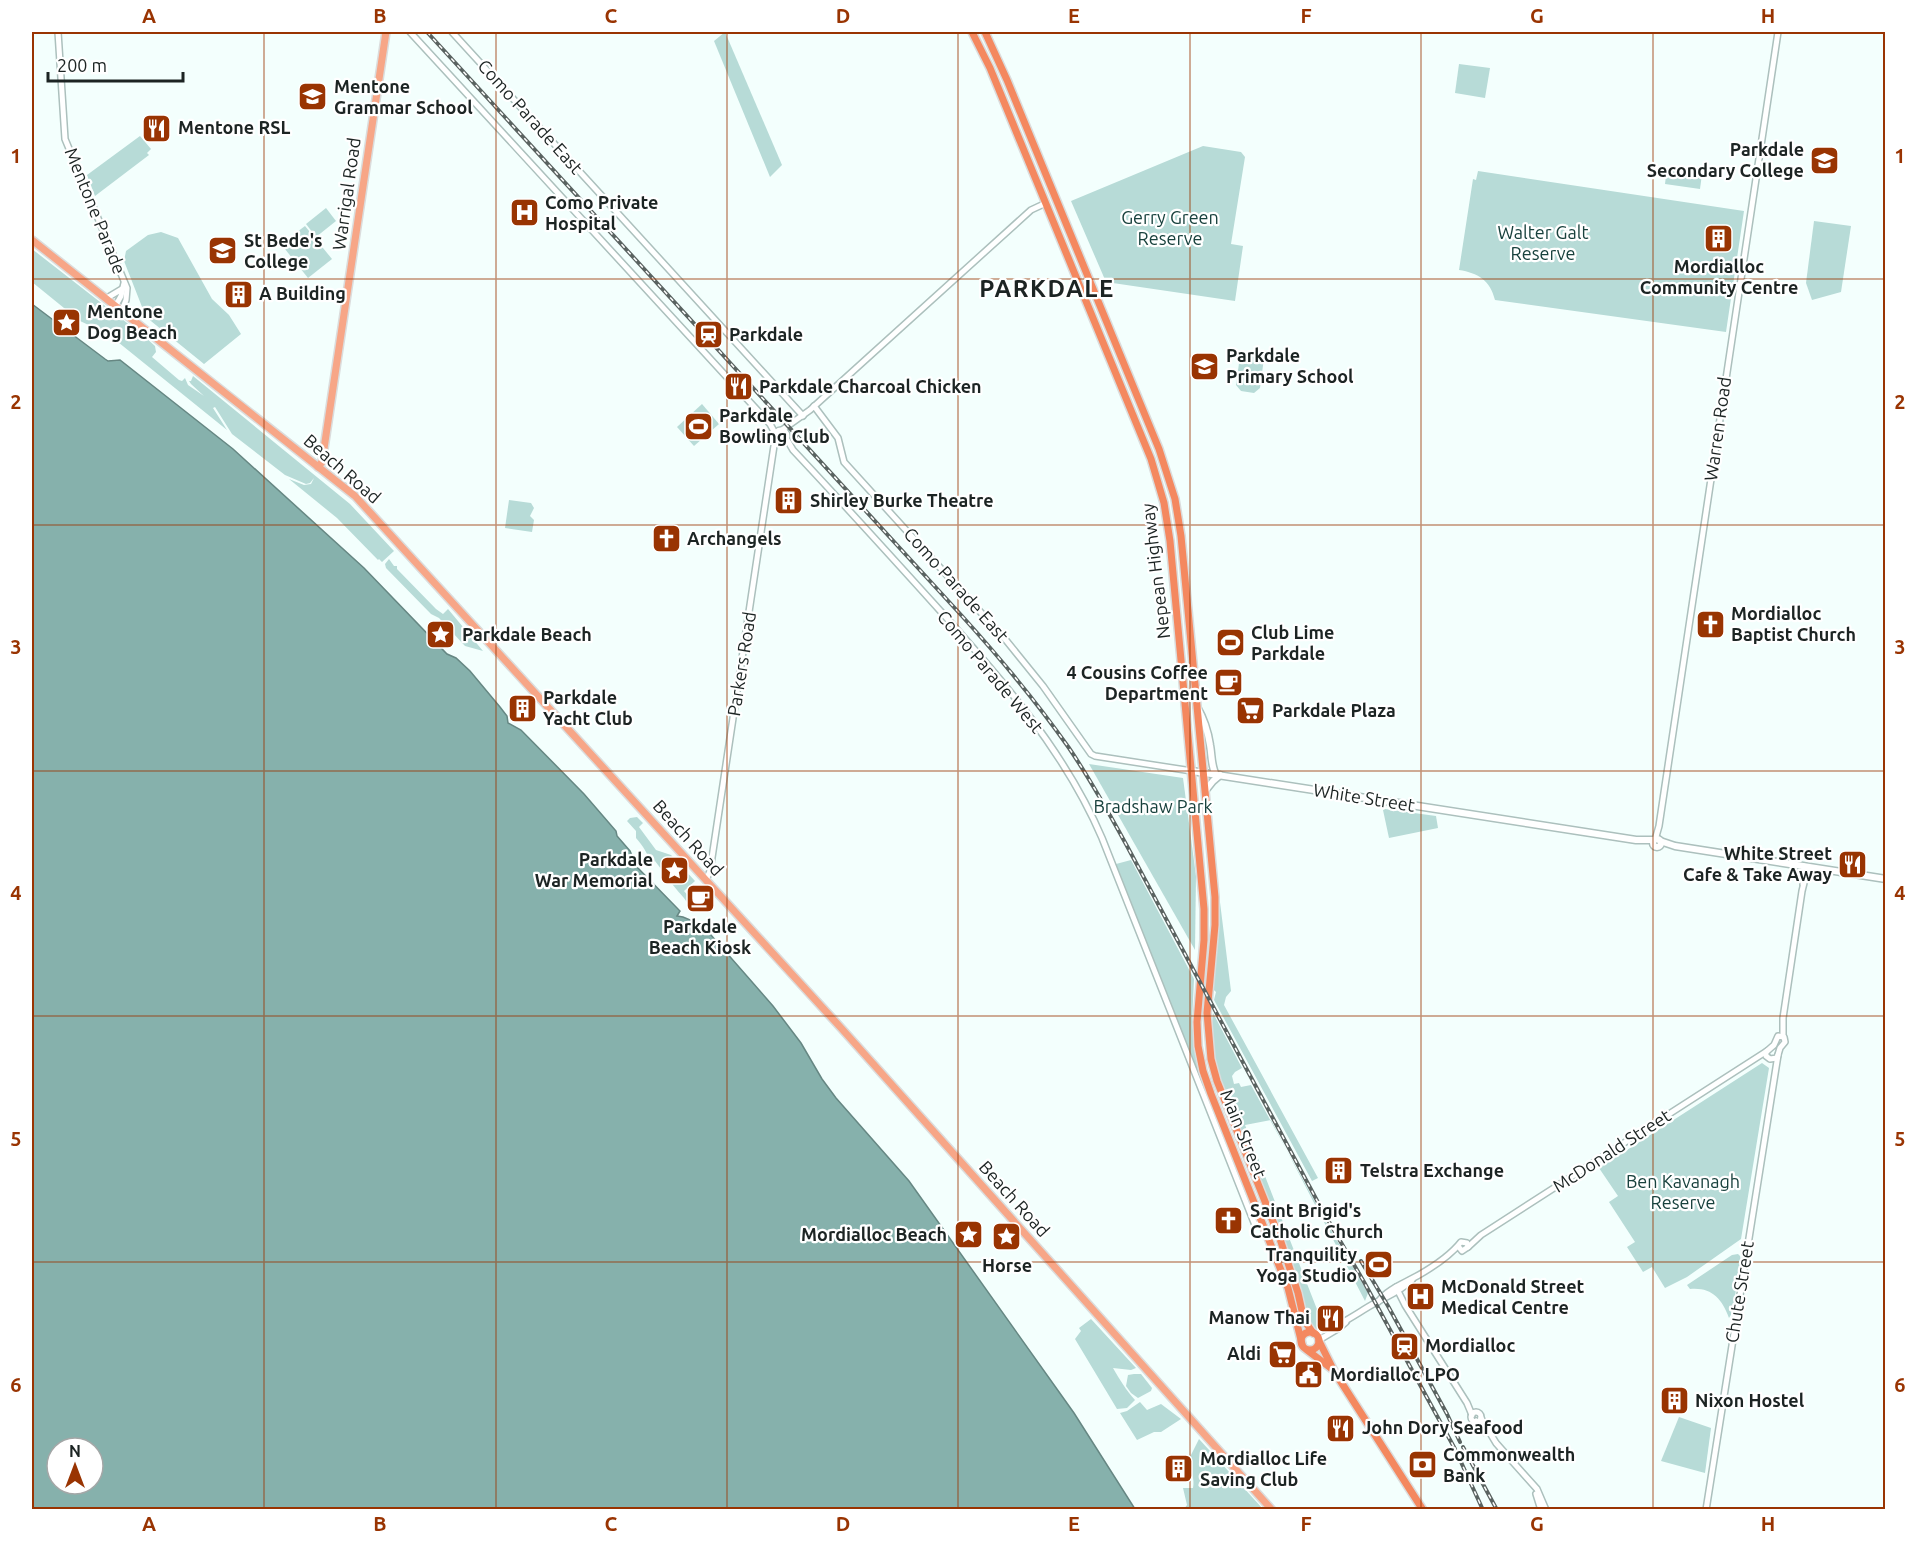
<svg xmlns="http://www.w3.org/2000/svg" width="1917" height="1541" viewBox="0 0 1917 1541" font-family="Ubuntu,sans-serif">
	<rect width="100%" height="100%" fill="#f3fffd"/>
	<g fill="#b7dbd7">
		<polygon points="725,32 782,165 770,177 714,41"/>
		<polygon points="1459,64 1490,68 1485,98 1455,93"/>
		<polygon points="140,136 151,149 147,153 149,155 95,196 87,175"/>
		<polygon points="1203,146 1241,152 1245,157 1231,244 1243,246 1235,301 1106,282 1071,201"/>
		<polygon points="1667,168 1702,174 1700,189 1665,184"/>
		<path d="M1478 171 1744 211 1726 332 1495 300C1490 280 1478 273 1459 270L1473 179 1476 180Z"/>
		<polygon points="326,208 336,221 316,237 306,224"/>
		<polygon points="1814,221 1851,226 1841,292 1812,300 1806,283"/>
		<polygon points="305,226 332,259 308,278 281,244"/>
		<polygon points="161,232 178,238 212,299 229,315 241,334 204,364 146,317 124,261 126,251 148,235"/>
		<polygon points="32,249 145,337 155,346 156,352 152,357 179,380 182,381 185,378 188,385 204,396 191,384 189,381 191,381 193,376 350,504 394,551 382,562 379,559 378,560 337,518 289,479 304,485 311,484 314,478 310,483 306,484 285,475 232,434 215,407 213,408 227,430 108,334 80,321 32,282"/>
		<polygon points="1245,352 1259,353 1264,358 1260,388 1254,393 1241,391 1236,385 1240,356"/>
		<polygon points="702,404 719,424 694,446 677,427"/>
		<polygon points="509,500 531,503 534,508 530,516 534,520 532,532 505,528"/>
		<polygon points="389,559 394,566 397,566 397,569 436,609 443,614 448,609 483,651 465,646 439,618 431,614 386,568 385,564"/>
		<polygon points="1089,764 1183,778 1196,876 1195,950"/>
		<polygon points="1385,809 1436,816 1438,828 1389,838 1383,810"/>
		<path d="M637 817 643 823 639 827 656 850 671 855 695 881 684 891 701 911 695 910 689 907C686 899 682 896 677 890 669 881 663 871 655 861L651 864C648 854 643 846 636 838V831L627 821 630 818Z"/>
		<polygon points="1131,860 1194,979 1192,1023 1198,1066 1203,1082 1201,1083 1116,864"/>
		<polygon points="1218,886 1231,991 1226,997 1224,1005 1318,1178 1312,1181 1214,1000 1216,992 1213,989 1219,930"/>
		<path d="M1213 1013 1242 1068 1235 1072 1232 1076 1234 1084 1239 1083 1241 1087 1251 1085 1325 1220 1368 1293 1365 1301 1271 1120 1245 1125 1320 1317 1323 1326 1319 1329 1314 1328 1307 1317 1292 1259 1284 1238C1272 1207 1259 1176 1246 1144 1229 1103 1206 1059 1213 1013Z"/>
		<polygon points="1762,1063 1769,1068 1741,1239 1687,1277 1665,1288 1652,1267 1643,1272 1627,1247 1635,1242 1609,1202 1618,1196 1599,1168"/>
		<path d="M1738 1254 1740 1256 1741 1261 1732 1313 1729 1318C1722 1298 1711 1287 1690 1289L1687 1285 1732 1255Z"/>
		<path d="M1091 1319 1136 1368 1131 1370 1113 1368C1120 1380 1126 1390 1135 1400L1127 1408 1117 1409 1075 1339 1081 1331 1079 1328Z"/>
		<polygon points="1134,1374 1141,1374 1152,1388 1151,1391 1138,1398 1131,1393 1126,1386 1128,1375"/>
		<polygon points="1140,1402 1147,1410 1161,1404 1181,1419 1161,1432 1154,1432 1137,1440 1120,1413 1127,1411"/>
		<polygon points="1679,1417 1711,1428 1705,1473 1661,1461"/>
		<path d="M1199 1439 1263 1509H1184L1187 1505 1183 1488H1193C1195 1478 1191 1472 1187 1463Z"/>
	</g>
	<path fill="#86b1ac" stroke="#668783" stroke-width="1.5" fill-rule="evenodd" d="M32 304 105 359 108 361 120 360 233 449 364 568 447 654 456 658 470 671 500 707 507 716 508 723 521 730 584 794 616 831 617 836 630 851 637 867 680 911 677 916 683 917 697 923 711 935 773 1006 801 1043 822 1079 836 1098 909 1181 1074 1413 1135 1509H32ZM57 1448H93V1484H57Z"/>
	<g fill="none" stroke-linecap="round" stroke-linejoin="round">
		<defs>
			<g id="tertiary">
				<polyline points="58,32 65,139 127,288 126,300 122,310"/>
				<polyline points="410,32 770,424 775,433"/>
				<polyline points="452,32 803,416"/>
				<polyline points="107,298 122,289"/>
				<polyline points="116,305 121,296 124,283"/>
				<polyline points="814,406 838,438 844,462 1005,639 1043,686 1091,754 1095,756 1192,771"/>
				<polyline points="782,430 810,410 1031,210 1046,203"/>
				<circle cx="781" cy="436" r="6"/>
				<path d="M786 438 793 450C841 501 888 553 935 605 999 676 1064 749 1102 838L1253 1220 1255 1225 1262 1223"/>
				<polyline points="1655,840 1659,826 1778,32"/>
				<polyline points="706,880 710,871 775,439"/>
				<polyline points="1803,884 1804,866"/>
				<polygon points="1778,1036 1784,1037 1785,1042 1780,1048 1777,1058 1770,1059 1766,1056 1766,1052 1774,1045"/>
				<polyline points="1783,1037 1783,1018 1802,891 1808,867"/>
				<polyline points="1468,1247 1481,1235 1767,1051"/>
				<polyline points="1396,1287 1405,1305 1467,1403 1472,1415"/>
				<path d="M1378 1302C1388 1289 1403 1284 1417 1276 1433 1267 1450 1256 1461 1242L1467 1243 1468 1247 1462 1251 1458 1246"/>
				<path d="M1314 1333C1337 1329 1355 1314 1375 1303 1388 1296 1401 1291 1412 1280"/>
				<polyline points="1319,1340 1339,1328 1346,1322"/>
				<circle cx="1476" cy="1417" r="5"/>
				<polyline points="1481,1418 1496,1443 1537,1489 1546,1510"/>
				<polyline points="1476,1421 1484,1432"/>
				<polyline points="1536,1494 1541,1510"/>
				<polyline points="1706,1510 1778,1055"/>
			</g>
			<g id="secondary">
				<path d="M1197 707C1204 719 1208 732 1210 745 1212 756 1211 766 1216 775"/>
				<polyline points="1192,771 1636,840 1654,840"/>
				<polyline points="1205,791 1213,781 1220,775"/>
				<circle cx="1657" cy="843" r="4"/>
				<polyline points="1660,841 1675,846 1886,879"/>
			</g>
			<g id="primary">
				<polyline points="32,240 355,496 842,1029 1272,1510"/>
				<polyline points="318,467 322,462 386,32"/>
			</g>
			<g id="trunk">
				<polyline points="972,32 990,68 1151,459 1164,503 1170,541 1204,909 1204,940 1197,1022 1198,1046 1203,1071 1211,1094 1288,1288 1302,1344"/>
				<polyline points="985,32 1007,80 1159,449 1175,499 1181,536 1215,897 1215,925 1207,1013 1211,1059 1217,1081 1280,1239 1298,1293 1304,1320 1313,1333"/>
				<circle cx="1310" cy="1341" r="9"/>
				<polyline points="1319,1341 1334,1371 1423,1510"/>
				<polyline points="1307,1350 1332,1369"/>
			</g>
		</defs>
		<use href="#tertiary" stroke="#acc0bd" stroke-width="8"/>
		<use href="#secondary" stroke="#acc0bd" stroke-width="9"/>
		<use href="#primary" stroke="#dbdcdc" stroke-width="10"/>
		<use href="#trunk" stroke="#dbdcdc" stroke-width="10"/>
		<use href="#tertiary" stroke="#fff" stroke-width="5"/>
		<use href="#secondary" stroke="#fff" stroke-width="6"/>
		<use href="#primary" stroke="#f7a687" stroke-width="7"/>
		<use href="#trunk" stroke="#f4885f" stroke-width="7"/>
		<defs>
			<g id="rail">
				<path d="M427 32 962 616C1000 658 1036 701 1069 748 1090 779 1109 813 1127 846L1321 1208 1364 1282 1455 1449 1483 1510"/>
				<polyline points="1361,1261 1388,1306 1447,1414 1460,1442"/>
				<polyline points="1463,1447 1497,1510"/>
			</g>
		</defs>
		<use href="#rail" stroke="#5a6361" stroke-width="4"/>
		<use href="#rail" stroke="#fff" stroke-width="1.5" stroke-dasharray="4.5" stroke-linecap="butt"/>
	</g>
	<path fill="none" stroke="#993402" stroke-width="1.5" stroke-opacity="0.55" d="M264 32V1510M496 32V1510M727 32V1510M958 32V1510M1190 32V1510M1421 32V1510M1653 32V1510M32 279H1886M32 525H1886M32 771H1886M32 1016H1886M32 1262H1886"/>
	<defs>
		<symbol id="school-square" viewBox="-11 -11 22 22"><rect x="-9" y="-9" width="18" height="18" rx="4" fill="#993402" stroke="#fff"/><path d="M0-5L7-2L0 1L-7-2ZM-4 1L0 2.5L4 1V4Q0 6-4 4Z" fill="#fff"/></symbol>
		<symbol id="restaurant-square" viewBox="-11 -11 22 22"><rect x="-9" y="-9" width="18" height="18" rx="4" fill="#993402" stroke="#fff"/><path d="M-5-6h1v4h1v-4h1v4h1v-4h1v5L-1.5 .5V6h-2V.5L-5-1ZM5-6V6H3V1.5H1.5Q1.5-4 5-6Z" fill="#fff"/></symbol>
		<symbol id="hospital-square" viewBox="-11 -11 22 22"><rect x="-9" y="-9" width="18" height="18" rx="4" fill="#993402" stroke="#fff"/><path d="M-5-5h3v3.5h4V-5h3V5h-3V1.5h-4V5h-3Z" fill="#fff"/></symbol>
		<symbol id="building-square" viewBox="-11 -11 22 22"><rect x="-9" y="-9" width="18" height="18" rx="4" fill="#993402" stroke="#fff"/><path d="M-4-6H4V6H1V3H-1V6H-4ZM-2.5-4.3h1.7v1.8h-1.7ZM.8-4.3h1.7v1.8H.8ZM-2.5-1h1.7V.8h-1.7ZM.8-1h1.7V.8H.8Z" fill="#fff"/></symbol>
		<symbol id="sight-square" viewBox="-11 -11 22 22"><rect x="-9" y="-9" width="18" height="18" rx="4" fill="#993402" stroke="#fff"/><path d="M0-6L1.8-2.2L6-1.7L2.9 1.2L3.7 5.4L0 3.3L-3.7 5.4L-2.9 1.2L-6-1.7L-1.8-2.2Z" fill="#fff"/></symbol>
		<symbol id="station-square" viewBox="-11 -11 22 22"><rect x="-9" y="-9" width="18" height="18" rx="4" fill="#993402" stroke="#fff"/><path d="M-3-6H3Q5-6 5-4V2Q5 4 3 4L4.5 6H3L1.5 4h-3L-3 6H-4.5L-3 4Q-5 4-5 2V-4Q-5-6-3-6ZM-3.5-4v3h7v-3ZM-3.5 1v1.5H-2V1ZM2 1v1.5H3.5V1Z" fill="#fff"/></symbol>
		<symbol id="stadium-square" viewBox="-11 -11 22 22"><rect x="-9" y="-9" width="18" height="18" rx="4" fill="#993402" stroke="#fff"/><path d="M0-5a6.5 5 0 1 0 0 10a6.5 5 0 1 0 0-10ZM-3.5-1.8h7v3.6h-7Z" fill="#fff"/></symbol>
		<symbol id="church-square" viewBox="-11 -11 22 22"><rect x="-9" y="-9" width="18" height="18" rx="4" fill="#993402" stroke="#fff"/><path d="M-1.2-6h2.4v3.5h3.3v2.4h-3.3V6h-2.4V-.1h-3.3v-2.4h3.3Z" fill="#fff"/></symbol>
		<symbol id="cafe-square" viewBox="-11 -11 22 22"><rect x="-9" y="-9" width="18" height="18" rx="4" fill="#993402" stroke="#fff"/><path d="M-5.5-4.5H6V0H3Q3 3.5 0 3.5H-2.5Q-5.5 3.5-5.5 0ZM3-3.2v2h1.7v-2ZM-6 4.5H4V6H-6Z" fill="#fff"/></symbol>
		<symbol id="supermarket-square" viewBox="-11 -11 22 22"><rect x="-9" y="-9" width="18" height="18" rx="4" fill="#993402" stroke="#fff"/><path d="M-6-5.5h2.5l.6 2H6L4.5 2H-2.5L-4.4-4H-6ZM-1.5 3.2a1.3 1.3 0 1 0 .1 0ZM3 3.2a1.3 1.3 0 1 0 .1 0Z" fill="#fff"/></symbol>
		<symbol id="civic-square" viewBox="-11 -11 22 22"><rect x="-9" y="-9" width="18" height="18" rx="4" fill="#993402" stroke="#fff"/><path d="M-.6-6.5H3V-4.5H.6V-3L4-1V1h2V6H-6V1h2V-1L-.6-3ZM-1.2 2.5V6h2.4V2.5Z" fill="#fff"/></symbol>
		<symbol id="bank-square" viewBox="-11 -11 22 22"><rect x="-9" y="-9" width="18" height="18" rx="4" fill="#993402" stroke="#fff"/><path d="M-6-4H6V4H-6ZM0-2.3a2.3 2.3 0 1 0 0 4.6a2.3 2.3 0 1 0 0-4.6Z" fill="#fff"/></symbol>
	</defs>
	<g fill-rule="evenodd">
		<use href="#school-square" x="296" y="80" width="33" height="33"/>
		<use href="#restaurant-square" x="140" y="112" width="33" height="33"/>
		<use href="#school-square" x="1808" y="144" width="33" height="33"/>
		<use href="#hospital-square" x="508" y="196" width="33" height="33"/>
		<use href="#building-square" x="1702" y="222" width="33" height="33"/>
		<use href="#school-square" x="206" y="234" width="33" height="33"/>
		<use href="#building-square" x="222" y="278" width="33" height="33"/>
		<use href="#sight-square" x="50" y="306" width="33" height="33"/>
		<use href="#station-square" x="692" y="318" width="33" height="33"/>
		<use href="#school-square" x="1188" y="350" width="33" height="33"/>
		<use href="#restaurant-square" x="722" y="370" width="33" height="33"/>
		<use href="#stadium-square" x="682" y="410" width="33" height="33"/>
		<use href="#building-square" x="772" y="484" width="33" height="33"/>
		<use href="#church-square" x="650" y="522" width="33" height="33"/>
		<use href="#church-square" x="1694" y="608" width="33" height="33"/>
		<use href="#sight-square" x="424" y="618" width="33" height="33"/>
		<use href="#stadium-square" x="1214" y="626" width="33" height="33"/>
		<use href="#cafe-square" x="1212" y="666" width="33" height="33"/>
		<use href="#building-square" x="506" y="692" width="33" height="33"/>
		<use href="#supermarket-square" x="1234" y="694" width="33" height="33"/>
		<use href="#restaurant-square" x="1836" y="848" width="33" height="33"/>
		<use href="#sight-square" x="658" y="854" width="33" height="33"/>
		<use href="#cafe-square" x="684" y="882" width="33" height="33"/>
		<use href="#building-square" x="1322" y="1154" width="33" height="33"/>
		<use href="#church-square" x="1212" y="1204" width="33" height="33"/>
		<use href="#sight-square" x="952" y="1218" width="33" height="33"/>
		<use href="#sight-square" x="990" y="1220" width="33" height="33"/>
		<use href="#stadium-square" x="1362" y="1248" width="33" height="33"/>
		<use href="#hospital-square" x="1404" y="1280" width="33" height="33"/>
		<use href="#restaurant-square" x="1314" y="1302" width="33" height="33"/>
		<use href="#station-square" x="1388" y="1330" width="33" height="33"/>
		<use href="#supermarket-square" x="1266" y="1338" width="33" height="33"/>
		<use href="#civic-square" x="1292" y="1358" width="33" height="33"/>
		<use href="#building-square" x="1658" y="1384" width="33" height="33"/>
		<use href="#restaurant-square" x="1324" y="1412" width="33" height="33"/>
		<use href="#bank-square" x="1406" y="1448" width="33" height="33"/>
		<use href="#building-square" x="1162" y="1452" width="33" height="33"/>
	</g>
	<g text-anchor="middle" stroke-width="4.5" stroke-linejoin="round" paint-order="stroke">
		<g font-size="18" font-weight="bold" fill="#1c2423" stroke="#fff" text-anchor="start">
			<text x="334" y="93">Mentone<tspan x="334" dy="21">Grammar School</tspan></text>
			<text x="178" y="134">Mentone RSL</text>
			<text x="1804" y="156" text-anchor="end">Parkdale<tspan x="1804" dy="21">Secondary College</tspan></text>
			<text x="545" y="209">Como Private<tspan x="545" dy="21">Hospital</tspan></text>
			<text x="244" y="247">St Bede's<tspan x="244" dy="21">College</tspan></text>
			<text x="1719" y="273" text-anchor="middle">Mordialloc<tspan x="1719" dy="21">Community Centre</tspan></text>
			<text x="259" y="300">A Building</text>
			<text x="87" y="318">Mentone<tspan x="87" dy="21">Dog Beach</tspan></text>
			<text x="729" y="341">Parkdale</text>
			<text x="1226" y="362">Parkdale<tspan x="1226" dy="21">Primary School</tspan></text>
			<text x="759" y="393">Parkdale Charcoal Chicken</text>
			<text x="719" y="422">Parkdale<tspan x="719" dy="21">Bowling Club</tspan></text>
			<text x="810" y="507">Shirley Burke Theatre</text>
			<text x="687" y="545">Archangels</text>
			<text x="1731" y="620">Mordialloc<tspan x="1731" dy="21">Baptist Church</tspan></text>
			<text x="1251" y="639">Club Lime<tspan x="1251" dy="21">Parkdale</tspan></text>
			<text x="462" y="641">Parkdale Beach</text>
			<text x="1208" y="679" text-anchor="end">4 Cousins Coffee<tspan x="1208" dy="21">Department</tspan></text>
			<text x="543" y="704">Parkdale<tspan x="543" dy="21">Yacht Club</tspan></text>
			<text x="1272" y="717">Parkdale Plaza</text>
			<text x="1832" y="860" text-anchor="end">White Street<tspan x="1832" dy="21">Cafe &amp; Take Away</tspan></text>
			<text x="653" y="866" text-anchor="end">Parkdale<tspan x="653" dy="21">War Memorial</tspan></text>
			<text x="700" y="933" text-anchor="middle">Parkdale<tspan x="700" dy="21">Beach Kiosk</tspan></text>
			<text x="1360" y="1177">Telstra Exchange</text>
			<text x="1250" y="1217">Saint Brigid's<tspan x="1250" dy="21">Catholic Church</tspan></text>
			<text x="947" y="1241" text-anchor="end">Mordialloc Beach</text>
			<text x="1357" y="1261" text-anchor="end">Tranquility<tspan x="1357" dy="21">Yoga Studio</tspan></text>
			<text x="1007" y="1272" text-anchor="middle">Horse</text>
			<text x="1441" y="1293">McDonald Street<tspan x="1441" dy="21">Medical Centre</tspan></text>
			<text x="1310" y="1324" text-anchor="end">Manow Thai</text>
			<text x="1425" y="1352">Mordialloc</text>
			<text x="1261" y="1360" text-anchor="end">Aldi</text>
			<text x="1330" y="1381">Mordialloc LPO</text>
			<text x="1695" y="1407">Nixon Hostel</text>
			<text x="1362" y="1434">John Dory Seafood</text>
			<text x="1443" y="1461">Commonwealth<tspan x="1443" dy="21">Bank</tspan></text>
			<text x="1200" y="1465">Mordialloc Life<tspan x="1200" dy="21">Saving Club</tspan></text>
		</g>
		<g font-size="18" fill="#1c2423" stroke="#fff">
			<text transform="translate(530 117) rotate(48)" y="6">Como Parade East</text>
			<text transform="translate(347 194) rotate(-82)" y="6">Warrigal Road</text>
			<text transform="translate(95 211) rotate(68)" y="6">Mentone Parade</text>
			<text transform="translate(1718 429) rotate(-82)" y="6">Warren Road</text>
			<text transform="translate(342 469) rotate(41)" y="6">Beach Road</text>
			<text transform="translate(1156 571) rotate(-97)" y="6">Nepean Highway</text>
			<text transform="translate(956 585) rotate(48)" y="6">Como Parade East</text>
			<text transform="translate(742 664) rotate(-81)" y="6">Parkers Road</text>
			<text transform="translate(990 672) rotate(50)" y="6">Como Parade West</text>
			<text transform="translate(1364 798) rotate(9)" y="6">White Street</text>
			<text transform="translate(688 838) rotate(48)" y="6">Beach Road</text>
			<text transform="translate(1243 1134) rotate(68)" y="6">Main Street</text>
			<text transform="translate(1612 1151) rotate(-33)" y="6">McDonald Street</text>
			<text transform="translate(1014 1199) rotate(48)" y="6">Beach Road</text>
			<text transform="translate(1740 1292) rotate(-81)" y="6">Chute Street</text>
		</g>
		<g font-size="18" fill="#18413d" stroke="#fff">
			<text x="1170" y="224">Gerry Green<tspan x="1170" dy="21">Reserve</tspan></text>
			<text x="1543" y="239">Walter Galt<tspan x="1543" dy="21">Reserve</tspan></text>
			<text x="1153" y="813">Bradshaw Park</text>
			<text x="1683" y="1188">Ben Kavanagh<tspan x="1683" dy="21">Reserve</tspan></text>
		</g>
		<g font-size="24" font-weight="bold" letter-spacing="1.5" fill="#1c2423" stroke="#fff">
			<text x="1047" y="297">PARKDALE</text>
		</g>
	</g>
	<rect width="1917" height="1541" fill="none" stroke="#ffffff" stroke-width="66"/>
	<g transform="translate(75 1466)"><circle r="28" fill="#ffffff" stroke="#a4a7a7" stroke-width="1.5"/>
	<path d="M0-4.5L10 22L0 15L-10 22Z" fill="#993402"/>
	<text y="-9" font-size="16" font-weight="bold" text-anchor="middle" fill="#1c2423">N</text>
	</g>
	<path d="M48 72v9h135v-9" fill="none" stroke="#1c2423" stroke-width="3"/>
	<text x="57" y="72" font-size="18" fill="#1c2423" stroke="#ffffff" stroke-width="4.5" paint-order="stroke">200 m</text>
	<rect x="33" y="33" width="1851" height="1475" fill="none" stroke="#993402" stroke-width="2"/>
	<g font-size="20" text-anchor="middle" font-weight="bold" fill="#993402">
		<text x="149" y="23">A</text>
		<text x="380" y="23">B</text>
		<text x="611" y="23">C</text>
		<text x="843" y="23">D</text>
		<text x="1074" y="23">E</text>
		<text x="1306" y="23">F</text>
		<text x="1537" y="23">G</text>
		<text x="1768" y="23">H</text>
		<text x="16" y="163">1</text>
		<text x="1900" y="163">1</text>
		<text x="16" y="409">2</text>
		<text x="1900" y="409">2</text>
		<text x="16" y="654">3</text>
		<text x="1900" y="654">3</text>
		<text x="16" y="900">4</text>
		<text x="1900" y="900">4</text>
		<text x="16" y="1146">5</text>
		<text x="1900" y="1146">5</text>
		<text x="16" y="1392">6</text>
		<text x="1900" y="1392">6</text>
		<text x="149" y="1531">A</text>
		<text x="380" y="1531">B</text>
		<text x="611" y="1531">C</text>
		<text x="843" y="1531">D</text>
		<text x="1074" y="1531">E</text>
		<text x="1306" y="1531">F</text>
		<text x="1537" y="1531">G</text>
		<text x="1768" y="1531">H</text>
	</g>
</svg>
